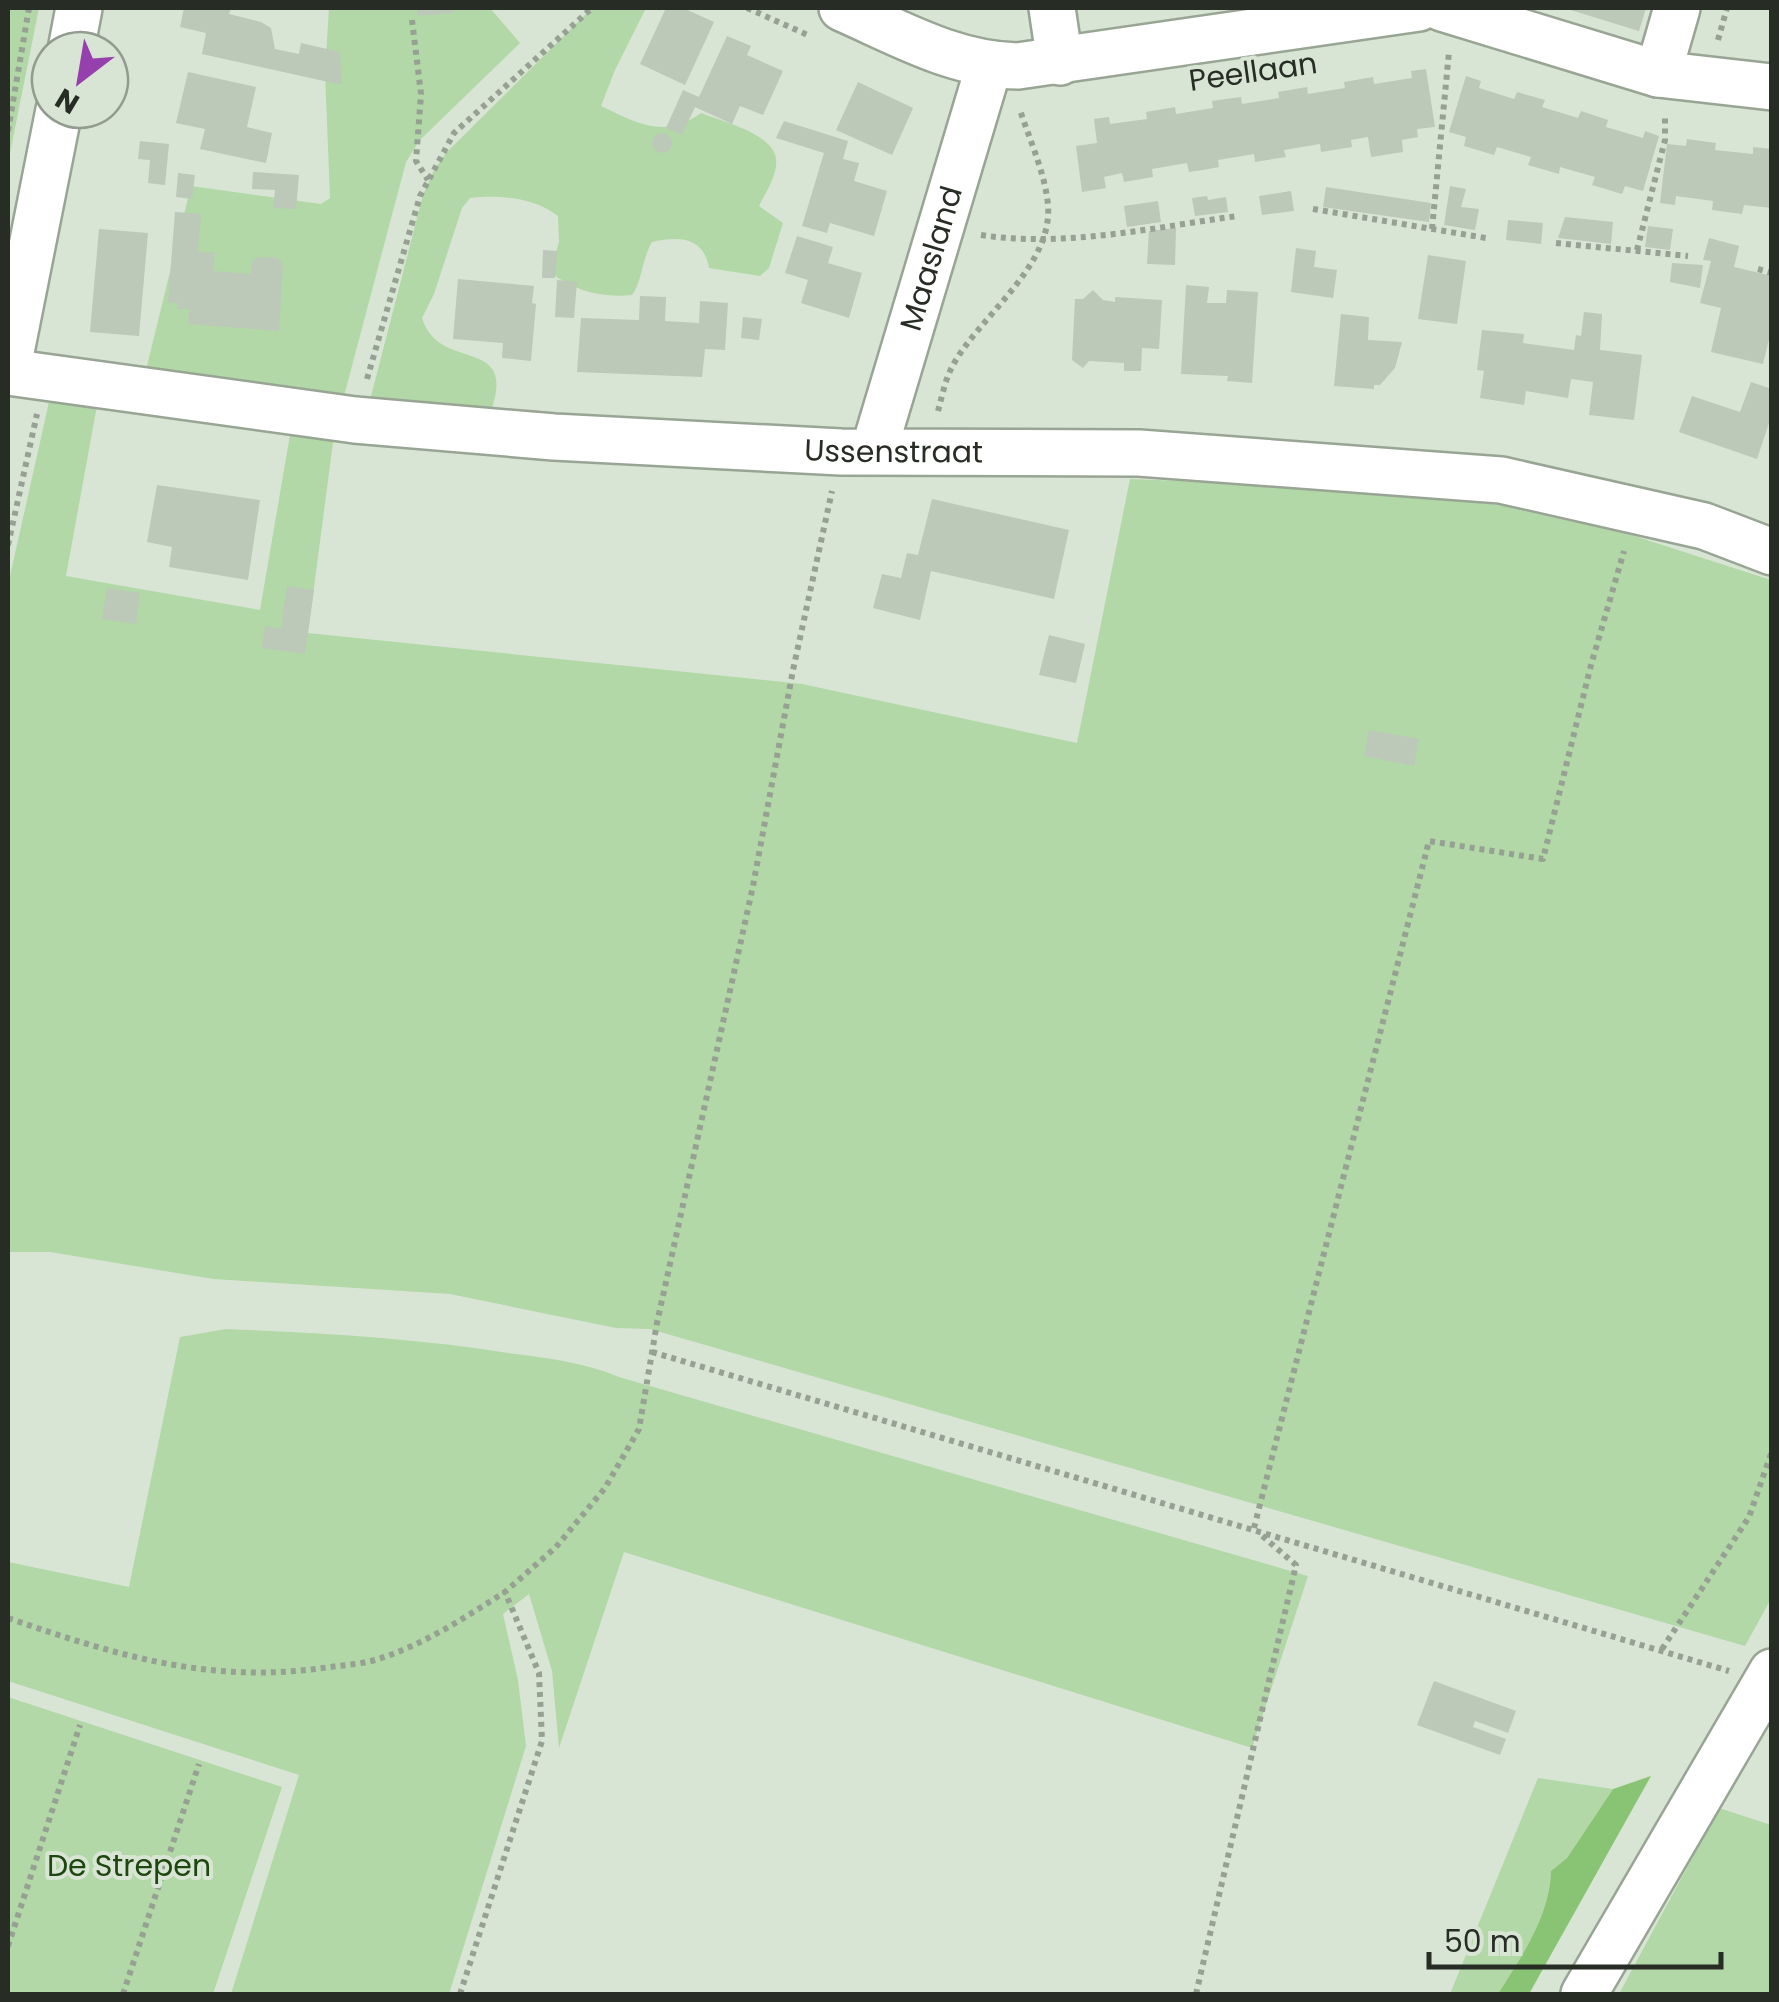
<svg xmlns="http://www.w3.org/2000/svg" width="1779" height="2002" viewBox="0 0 1779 2002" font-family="Poppins,sans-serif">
	<rect width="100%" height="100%" fill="#d8e5d4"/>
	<g fill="#b2d8a7">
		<polygon points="8,8 39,8 8,163"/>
		<polygon points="329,8 490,8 520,43 419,141 406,162 343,400 146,370 191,186 321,204 330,198 325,72"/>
		<path d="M592 8H646L615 70 601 106C639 124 664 139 701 113 721 121 774 134 776 159 778 174 766 192 759 206L783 223 769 268 760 276 709 268C704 237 679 236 652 242 642 259 642 282 632 295 602 298 574 291 550 272L559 242 558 216C534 197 499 195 470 198L462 208 434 294 422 318C440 376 523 331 488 419L369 404 423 195 434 170 447 152Z"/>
		<polygon points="51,393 98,400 66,576 260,610 291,429 334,435 308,633 802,684 1077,743 1130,479 1354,488 1521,508 1622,532 1771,580 1772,1597 1745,1646 650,1329 616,1328 450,1294 213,1279 50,1252 8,1252 8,585"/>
		<path d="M226 1329C320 1333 415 1338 508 1353 546 1358 584 1362 619 1377L1308 1576 1252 1748 624 1552 559 1748 552 1671 529 1594 503 1614 518 1680 526 1746 449 1994H231L299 1775 8 1681V1562L129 1587 180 1337Z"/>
		<polygon points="8,1697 282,1787 213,1994 8,1994"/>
		<path d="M1538 1778 1613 1789 1567 1858 1551 1871C1550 1916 1521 1957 1498 1994H1450Z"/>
		<polygon points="1719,1808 1771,1825 1771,1994 1619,1994"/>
	</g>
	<path fill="#88c474" d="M1651 1776 1529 1994H1498C1521 1957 1550 1916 1551 1871L1567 1858 1613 1789Z"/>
	<g fill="#bcc8b8">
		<polygon points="184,8 231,8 229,14 261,22 271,28 275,49 299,54 301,43 340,52 342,85 202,54 206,33 180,27"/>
		<polygon points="417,8 452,8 453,13 417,16"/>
		<polygon points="666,8 683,8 714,22 685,85 640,64"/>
		<polygon points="1564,8 1646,8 1639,31"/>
		<polygon points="727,36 751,46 747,55 783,71 763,115 740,106 732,124 695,107 682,135 666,128 683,90 699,97"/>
		<polygon points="1426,69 1435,127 1417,129 1418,137 1402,140 1403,152 1371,157 1368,137 1351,140 1352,147 1321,152 1320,144 1284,150 1286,157 1255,162 1254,154 1218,160 1219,167 1203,170 1189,172 1187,163 1152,169 1153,177 1124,182 1122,173 1104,177 1106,188 1082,192 1076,146 1097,143 1094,119 1109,117 1110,124 1147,119 1146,112 1175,107 1176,114 1213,108 1212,101 1226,99 1241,97 1242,104 1279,98 1278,92 1307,87 1308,94 1345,88 1344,82 1373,77 1374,84 1412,78 1411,71"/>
		<polygon points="188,72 256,87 247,127 272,133 266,163 200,149 205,129 176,123"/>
		<polygon points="1466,76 1481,81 1479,88 1514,99 1517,92 1545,100 1542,107 1578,118 1581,111 1608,120 1606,127 1643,138 1645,131 1659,136 1643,191 1625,186 1622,194 1592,185 1595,177 1560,167 1559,174 1528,165 1531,157 1497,147 1494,155 1464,146 1466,137 1449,132"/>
		<polygon points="858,82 913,108 892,155 836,130"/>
		<polygon points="784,121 848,141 843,159 859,163 854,181 887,191 874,236 830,223 827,233 802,226 824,153 776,138"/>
		<circle cx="662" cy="143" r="10"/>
		<polygon points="1687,139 1716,143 1715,150 1753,154 1753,147 1772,149 1772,208 1744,205 1742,214 1712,210 1713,201 1676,196 1675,205 1660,203 1667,144 1686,146"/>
		<polygon points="140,141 169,144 165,185 148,183 150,160 138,159"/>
		<polygon points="253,172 299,175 296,209 273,208 275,190 252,189"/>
		<polygon points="178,173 195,175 192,199 176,197"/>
		<polygon points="1450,186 1466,189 1461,207 1479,209 1475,230 1444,225"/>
		<polygon points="1326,187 1431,203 1429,222 1323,207"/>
		<polygon points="1291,191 1294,211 1262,215 1259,196"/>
		<polygon points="1207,196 1208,200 1226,197 1228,212 1195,216 1192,198"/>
		<polygon points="1158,201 1161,222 1127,227 1124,206"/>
		<polygon points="175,212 201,214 198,251 215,253 213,271 251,274 252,262 259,257 278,258 283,265 279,331 188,324 189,309 177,309 178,303 168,302"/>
		<polygon points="1565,217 1613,222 1611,244 1558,238"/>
		<polygon points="1508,220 1543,223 1541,244 1506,240"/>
		<polygon points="1648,226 1673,229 1670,250 1645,247"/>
		<polygon points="1176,228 1175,265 1147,264 1149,231"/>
		<polygon points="99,229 148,233 139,336 90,332"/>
		<polygon points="797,236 833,247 828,263 862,273 849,318 801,303 808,280 785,273"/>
		<polygon points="1709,238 1739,246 1734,267 1772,276 1772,327 1763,364 1711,352 1721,308 1700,303 1711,261 1703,260"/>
		<polygon points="1296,248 1316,251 1314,267 1337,270 1333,298 1291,292"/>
		<polygon points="543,250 557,251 555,278 542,278"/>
		<polygon points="1428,255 1466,261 1457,324 1418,319"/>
		<polygon points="1672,263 1703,265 1700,288 1670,282"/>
		<polygon points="458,279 534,286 532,303 536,304 531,361 502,358 503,343 453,339"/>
		<polygon points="557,280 577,282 574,318 555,317"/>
		<polygon points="1186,285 1209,287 1207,303 1226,303 1227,290 1258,292 1252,383 1227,381 1228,376 1181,374"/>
		<polygon points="1093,290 1103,300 1115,302 1115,297 1162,300 1159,349 1142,348 1141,371 1124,371 1124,363 1089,361 1083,368 1072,360 1075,299 1083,299"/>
		<polygon points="640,296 666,297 665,321 699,323 700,301 728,303 725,350 705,349 702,377 577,372 581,318 639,320"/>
		<polygon points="1584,312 1602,314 1600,350 1642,355 1634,420 1589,415 1593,382 1571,379 1568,398 1526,391 1524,405 1480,398 1484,371 1477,370 1482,330 1524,334 1523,343 1574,350 1576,335 1581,336"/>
		<polygon points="1341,314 1369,317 1368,340 1402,342 1395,368 1380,385 1374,385 1374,389 1334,386"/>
		<polygon points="743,317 762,319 759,340 741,338"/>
		<polygon points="1751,382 1772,389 1769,423 1757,459 1679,432 1692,396 1740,412"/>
		<polygon points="157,485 260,500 248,580 169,567 172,547 147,542"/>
		<polygon points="932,499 1069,530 1054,599 931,571 920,620 873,608 882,574 901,578 907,553 918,555"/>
		<polygon points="287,586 314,590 305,654 262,648 265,626 281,629"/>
		<polygon points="107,588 140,593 136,624 102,619"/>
		<polygon points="1049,635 1085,644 1076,683 1039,675"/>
		<polygon points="1369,730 1419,739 1414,766 1364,756"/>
		<polygon points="1434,1681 1516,1711 1508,1733 1475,1721 1473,1727 1506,1739 1500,1755 1417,1725"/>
	</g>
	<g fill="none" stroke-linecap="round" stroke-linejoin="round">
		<defs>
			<g id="minor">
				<path d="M842 8C899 33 954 65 1018 66L1419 8"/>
				<polyline points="1052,8 1060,62"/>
				<polyline points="1442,8 1658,74 1772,87"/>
				<polyline points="71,50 79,8"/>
				<polyline points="1658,74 1677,8"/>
				<polyline points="8,367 59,110"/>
				<path id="s1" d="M8 372 355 420 554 437 841 452 1139 453 1501 480 1704 526 1772 552"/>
				<path id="s2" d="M874 450 989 66"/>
				<polyline points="1584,1994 1772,1672"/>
			</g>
		</defs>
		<use href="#minor" stroke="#98a494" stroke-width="50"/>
		<g stroke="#96a093" stroke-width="6" stroke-dasharray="5 5" stroke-linecap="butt">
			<polyline points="747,8 810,36"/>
			<polyline points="412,20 421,94 416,161 428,180"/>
			<polyline points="1718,40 1727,8"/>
			<polyline points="8,131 29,8"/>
			<polyline points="1313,209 1486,238"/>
			<polyline points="1432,229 1449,52"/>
			<path d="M981 235C1066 248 1154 227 1238 216"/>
			<polyline points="1556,243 1688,256"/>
			<polyline points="1637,250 1665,140 1665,115"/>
			<polyline points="1758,269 1772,273"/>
			<polyline points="367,379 420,196 454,133 592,8"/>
			<path d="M938 411C942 397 945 380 952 367 978 317 1053 267 1048 205 1045 173 1030 141 1020 110"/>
			<polyline points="8,545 37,414"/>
			<polyline points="652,1352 1729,1671"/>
			<polyline points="1254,1528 1429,841 1543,859 1591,665 1624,551"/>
			<path d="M8 1618C118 1656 212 1685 330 1667 345 1665 361 1664 375 1660 422 1646 464 1618 505 1592"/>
			<polyline points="1662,1649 1749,1517 1772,1451"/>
			<polyline points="8,1946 80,1725"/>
			<polyline points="123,1994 199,1764"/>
			<polyline points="460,1994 542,1741 539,1673 505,1592 556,1547 605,1488 639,1429 657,1323 753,886 793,670 832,491"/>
			<polyline points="1196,1994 1296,1565 1259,1533"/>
		</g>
		<use href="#minor" stroke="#fff" stroke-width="45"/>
	</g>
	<g text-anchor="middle" stroke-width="8" stroke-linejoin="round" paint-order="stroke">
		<g font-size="30" fill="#272c25" stroke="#d8e5d4">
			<text transform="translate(1253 72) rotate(-8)" y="10">Peellaan</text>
			<text dy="10" stroke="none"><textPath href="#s2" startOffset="200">Maasland</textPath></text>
			<text dy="10" stroke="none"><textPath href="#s1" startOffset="890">Ussenstraat</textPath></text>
		</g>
		<g font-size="30" fill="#1e460f" stroke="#d8e5d4">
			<text x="129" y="1876">De Strepen</text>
		</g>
	</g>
	<rect width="1779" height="2002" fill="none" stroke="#272c25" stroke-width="20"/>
	<g transform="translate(80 80) rotate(211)"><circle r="48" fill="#d8e5d4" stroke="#919b8e" stroke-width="2.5"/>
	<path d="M0-8L18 38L0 25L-18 38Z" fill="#9640ae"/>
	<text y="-15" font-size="28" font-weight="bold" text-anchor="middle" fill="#272c25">N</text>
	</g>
	<path d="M1429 1952v15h292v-15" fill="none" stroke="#272c25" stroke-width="5"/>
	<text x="1444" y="1952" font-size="30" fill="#272c25" stroke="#d8e5d4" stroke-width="8" paint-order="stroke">50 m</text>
</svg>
